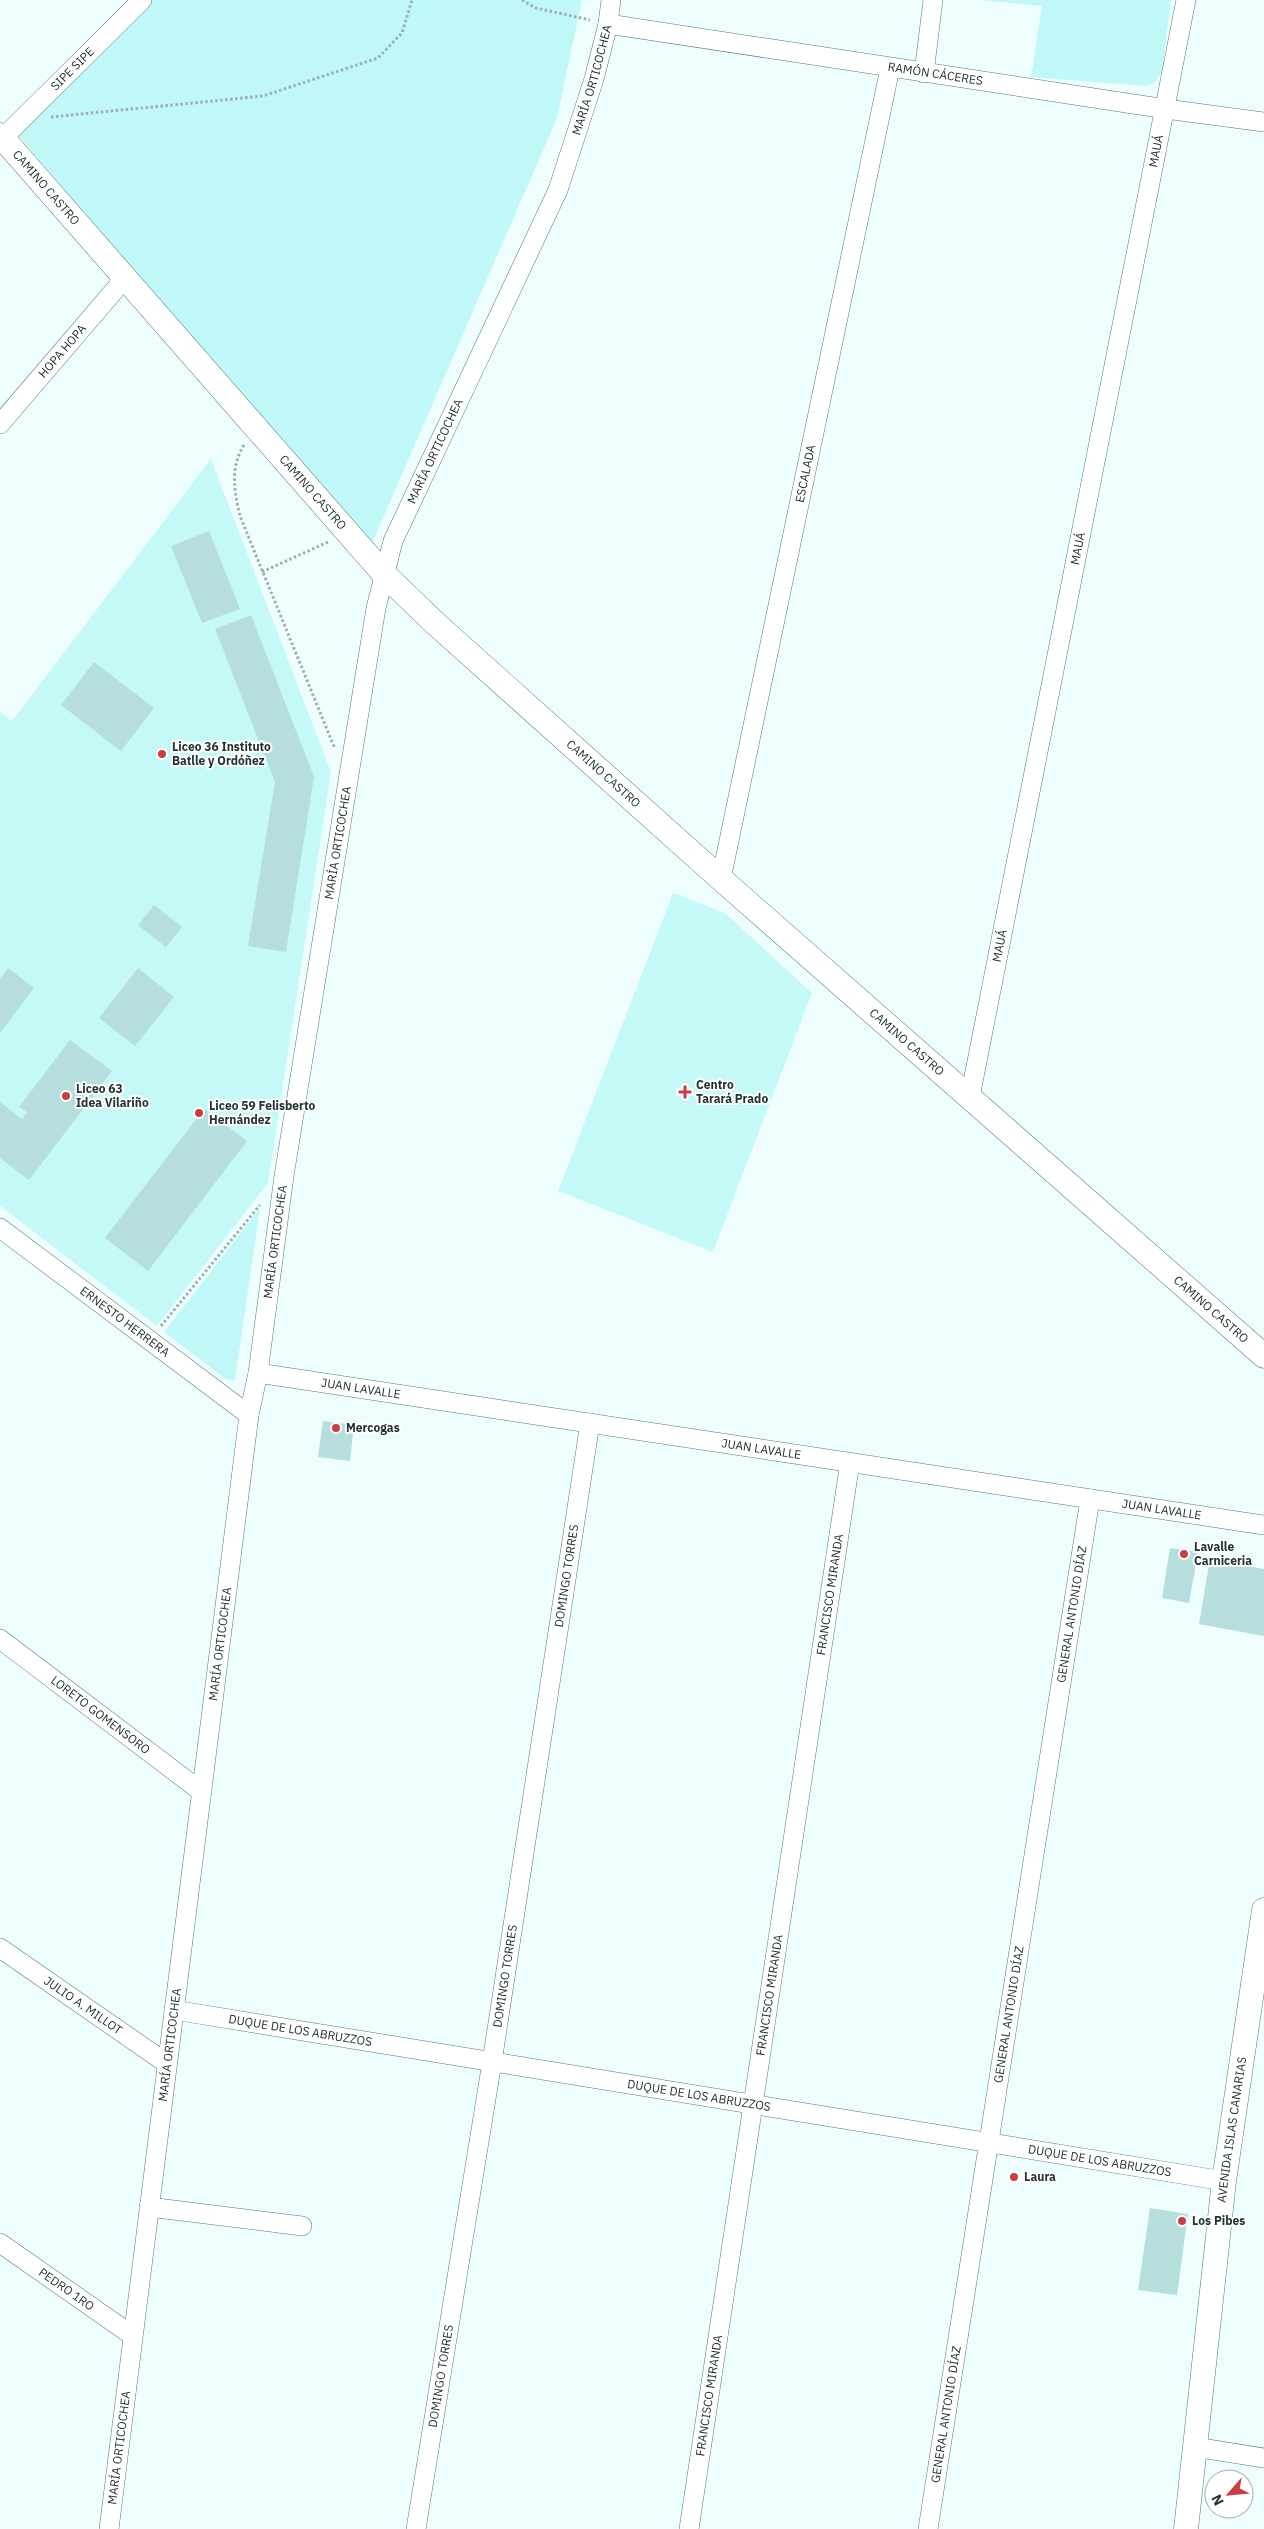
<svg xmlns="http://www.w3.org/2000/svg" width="1264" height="2529" viewBox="0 0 1264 2529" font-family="'IBM Plex Sans',sans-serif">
	<rect width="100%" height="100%" fill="#eefefe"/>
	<g fill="#c5f9f8">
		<polygon points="211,459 331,772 268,1183 157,1326 0,1206 0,712 12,721"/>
		<polygon points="673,893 725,913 812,993 713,1252 558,1191"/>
	</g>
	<g fill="#c0f8f7">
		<polygon points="152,0 582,0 557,118 373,541 362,540 19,136"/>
		<polygon points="981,0 1171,0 1162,72 1154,83 1146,86 1031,77 1042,6"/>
		<polygon points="260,1208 235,1380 227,1380 164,1332"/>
	</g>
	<g fill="#b5dedd">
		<polygon points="209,531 240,609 202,623 171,546"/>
		<polygon points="251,615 314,777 286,952 248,946 275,782 215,629"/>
		<polygon points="94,662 154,708 121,751 61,705"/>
		<polygon points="154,905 182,927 166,947 138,925"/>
		<polygon points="8,968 34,988 0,1033 0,979"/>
		<polygon points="138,968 174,997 135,1046 99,1018"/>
		<polygon points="70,1040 112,1071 29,1180 0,1158 0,1102 22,1119 27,1112 19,1107"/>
		<polygon points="204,1109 247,1141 148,1271 105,1238"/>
		<polygon points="323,1421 354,1425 350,1461 318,1457"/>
		<polygon points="1170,1548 1198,1552 1189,1603 1162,1598"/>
		<polygon points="1210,1559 1264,1569 1264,1636 1199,1624"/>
		<polygon points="1150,2208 1188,2214 1177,2295 1138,2290"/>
	</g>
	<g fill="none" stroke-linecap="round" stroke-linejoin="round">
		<defs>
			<g id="minor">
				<path id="s1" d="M608 24 1166 109 1264 122"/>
				<polyline points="924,73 933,0"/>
				<path id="s2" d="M3 138 142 0"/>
				<path id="s3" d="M0 424 125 278"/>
				<path id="s4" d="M721 879 890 68"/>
				<path id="s5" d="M970 1097 1186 0"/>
				<path id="s6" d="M0 1228 249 1415"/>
				<path id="s7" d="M258 1373 1264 1525"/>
				<path id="s8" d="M0 1639 202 1792"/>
				<path id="s9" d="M0 1948 166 2063"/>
				<path id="s10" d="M174 2010 1224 2181"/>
				<polyline points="149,2207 302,2226"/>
				<path id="s11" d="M0 2243 133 2336"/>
				<polyline points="1195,2447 1264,2458"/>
				<path id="s12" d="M109 2529 249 1415 258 1373 284 1176 376 608 393 541 558 190 594 79 608 24 611 0"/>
				<path id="s13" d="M416 2529 492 2062 590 1423"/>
				<path id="s14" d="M689 2529 850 1462"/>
				<path id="s15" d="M928 2529 1090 1499"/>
			</g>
			<g id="tertiary">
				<path id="s16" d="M0 135 384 574 436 624 721 879 1264 1356"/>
				<path id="s17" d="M1186 2529 1224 2181 1264 1910"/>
			</g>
		</defs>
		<use href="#minor" stroke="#527877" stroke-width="20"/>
		<use href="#tertiary" stroke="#527877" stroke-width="25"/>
		<g stroke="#9fafaf" stroke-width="3" stroke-dasharray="2.5 2.5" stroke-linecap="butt">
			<polyline points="522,0 536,8 590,20"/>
			<polyline points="51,117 263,96 378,58 402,33 412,0"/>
			<path d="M244 445C230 467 234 491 240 516L335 749"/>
			<polyline points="262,572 328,542"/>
			<polyline points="161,1326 260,1205"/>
		</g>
		<use href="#minor" stroke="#fff" stroke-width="19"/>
		<use href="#tertiary" stroke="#fff" stroke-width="24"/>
	</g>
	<g fill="#cc3d43" stroke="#fff" stroke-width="2">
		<circle cx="162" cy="754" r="5"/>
		<path d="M682.5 1084.5h5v5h5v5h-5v5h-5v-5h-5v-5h5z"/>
		<circle cx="66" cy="1096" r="5"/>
		<circle cx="199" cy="1113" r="5"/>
		<circle cx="336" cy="1428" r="5"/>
		<circle cx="1184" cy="1554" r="5"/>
		<circle cx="1014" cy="2177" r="5"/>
		<circle cx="1182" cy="2221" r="5"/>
	</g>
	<g text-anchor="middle" stroke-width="4" stroke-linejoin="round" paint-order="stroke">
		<g font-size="12" fill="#233333" stroke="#fff">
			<text dy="4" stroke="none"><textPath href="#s2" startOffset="98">SIPE SIPE</textPath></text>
			<text dy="4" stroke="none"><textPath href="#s1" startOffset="331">RAMÓN CÁCERES</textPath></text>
			<text dy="4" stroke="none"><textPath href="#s12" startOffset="2512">MARÍA ORTICOCHEA</textPath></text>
			<text dy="4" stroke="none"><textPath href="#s5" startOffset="964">MAUÁ</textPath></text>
			<text dy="4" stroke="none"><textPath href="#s16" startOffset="70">CAMINO CASTRO</textPath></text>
			<text dy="4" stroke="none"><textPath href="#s3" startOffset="96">HOPA HOPA</textPath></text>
			<text dy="4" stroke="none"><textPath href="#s12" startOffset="2108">MARÍA ORTICOCHEA</textPath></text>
			<text dy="4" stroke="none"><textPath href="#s4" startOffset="414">ESCALADA</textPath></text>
			<text dy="4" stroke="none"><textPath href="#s16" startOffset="475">CAMINO CASTRO</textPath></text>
			<text dy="4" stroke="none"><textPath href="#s5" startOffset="559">MAUÁ</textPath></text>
			<text dy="4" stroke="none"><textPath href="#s16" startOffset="880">CAMINO CASTRO</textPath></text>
			<text dy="4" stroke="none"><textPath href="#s12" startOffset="1702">MARÍA ORTICOCHEA</textPath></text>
			<text dy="4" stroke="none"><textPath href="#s5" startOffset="154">MAUÁ</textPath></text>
			<text dy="4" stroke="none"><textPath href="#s16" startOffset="1285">CAMINO CASTRO</textPath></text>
			<text dy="4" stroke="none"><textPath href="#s12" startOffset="1298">MARÍA ORTICOCHEA</textPath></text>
			<text dy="4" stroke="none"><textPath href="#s16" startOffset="1690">CAMINO CASTRO</textPath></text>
			<text dy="4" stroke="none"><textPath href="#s6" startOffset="156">ERNESTO HERRERA</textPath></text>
			<text dy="4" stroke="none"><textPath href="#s7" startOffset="104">JUAN LAVALLE</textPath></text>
			<text dy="4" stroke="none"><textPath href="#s7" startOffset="509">JUAN LAVALLE</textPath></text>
			<text dy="4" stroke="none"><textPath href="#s7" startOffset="914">JUAN LAVALLE</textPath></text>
			<text dy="4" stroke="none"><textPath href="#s13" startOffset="965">DOMINGO TORRES</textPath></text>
			<text dy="4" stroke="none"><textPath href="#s14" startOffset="945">FRANCISCO MIRANDA</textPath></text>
			<text dy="4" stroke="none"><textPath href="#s15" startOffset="926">GENERAL ANTONIO DÍAZ</textPath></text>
			<text dy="4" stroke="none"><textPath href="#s12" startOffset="892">MARÍA ORTICOCHEA</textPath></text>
			<text dy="4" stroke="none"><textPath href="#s8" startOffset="126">LORETO GOMENSORO</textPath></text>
			<text dy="4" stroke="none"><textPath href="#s13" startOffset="560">DOMINGO TORRES</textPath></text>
			<text dy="4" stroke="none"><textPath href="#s14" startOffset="540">FRANCISCO MIRANDA</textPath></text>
			<text dy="4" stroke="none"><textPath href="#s9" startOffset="101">JULIO A. MILLOT</textPath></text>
			<text dy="4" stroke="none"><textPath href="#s15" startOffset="521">GENERAL ANTONIO DÍAZ</textPath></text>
			<text dy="4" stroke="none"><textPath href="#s10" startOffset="128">DUQUE DE LOS ABRUZZOS</textPath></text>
			<text dy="4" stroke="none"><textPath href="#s12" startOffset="488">MARÍA ORTICOCHEA</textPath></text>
			<text dy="4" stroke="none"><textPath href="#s10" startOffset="532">DUQUE DE LOS ABRUZZOS</textPath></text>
			<text dy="4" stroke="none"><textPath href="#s17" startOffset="402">AVENIDA ISLAS CANARIAS</textPath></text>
			<text dy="4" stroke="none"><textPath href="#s10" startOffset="938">DUQUE DE LOS ABRUZZOS</textPath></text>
			<text dy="4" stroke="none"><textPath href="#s11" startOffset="81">PEDRO 1RO</textPath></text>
			<text dy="4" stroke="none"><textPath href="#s13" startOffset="155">DOMINGO TORRES</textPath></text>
			<text dy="4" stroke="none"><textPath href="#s14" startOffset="135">FRANCISCO MIRANDA</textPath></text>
			<text dy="4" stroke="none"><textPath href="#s15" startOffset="116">GENERAL ANTONIO DÍAZ</textPath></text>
			<text dy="4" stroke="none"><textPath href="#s12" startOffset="82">MARÍA ORTICOCHEA</textPath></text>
		</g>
		<g font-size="12" font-weight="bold" fill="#233333" stroke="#fff" text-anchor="start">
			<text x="172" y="751">Liceo 36 Instituto<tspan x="172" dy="14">Batlle y Ordóñez</tspan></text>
			<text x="696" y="1089">Centro<tspan x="696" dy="14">Tarará Prado</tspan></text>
			<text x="76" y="1093">Liceo 63<tspan x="76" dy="14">Idea Vilariño</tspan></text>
			<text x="209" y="1110">Liceo 59 Felisberto<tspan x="209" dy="14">Hernández</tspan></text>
			<text x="346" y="1432">Mercogas</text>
			<text x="1194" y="1551">Lavalle<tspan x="1194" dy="14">Carniceria</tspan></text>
			<text x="1024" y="2181">Laura</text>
			<text x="1192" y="2225">Los Pibes</text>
		</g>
	</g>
	<g transform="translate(1229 2494) rotate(243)"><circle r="24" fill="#ffffff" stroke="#a7adad"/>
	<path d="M0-4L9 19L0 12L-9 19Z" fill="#cc3d43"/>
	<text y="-8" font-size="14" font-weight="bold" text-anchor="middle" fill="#233333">N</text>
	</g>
</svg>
